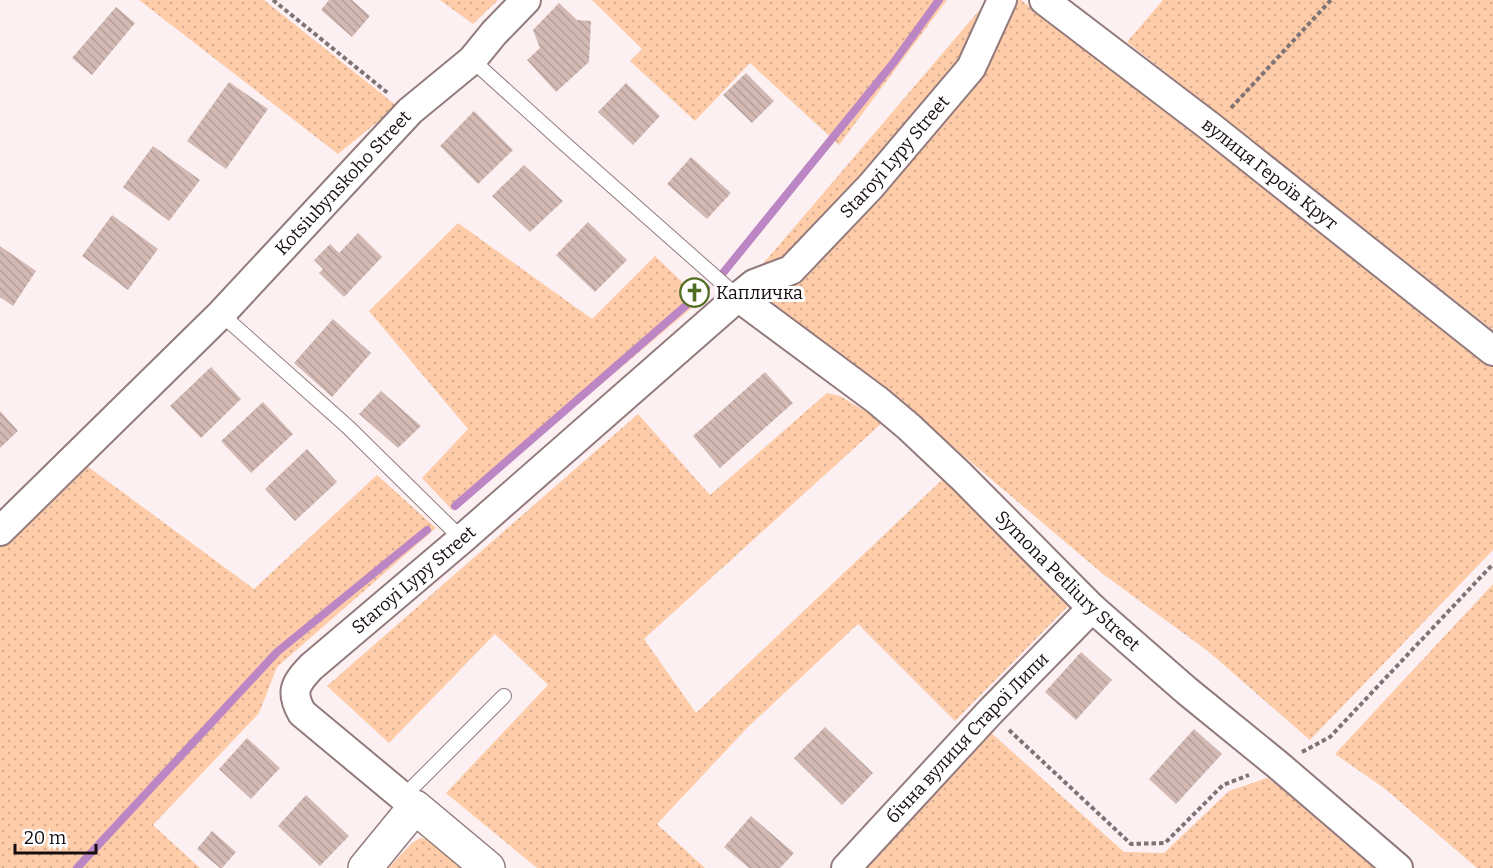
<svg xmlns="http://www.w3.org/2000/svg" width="1493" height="868" viewBox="0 0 1493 868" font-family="Bitter,serif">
	<defs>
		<pattern id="park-dots" width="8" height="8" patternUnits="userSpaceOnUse" patternTransform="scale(1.5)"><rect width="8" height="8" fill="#fecca8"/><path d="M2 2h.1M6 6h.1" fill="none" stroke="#d9ae90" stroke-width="1.8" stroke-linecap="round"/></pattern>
		<pattern id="building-back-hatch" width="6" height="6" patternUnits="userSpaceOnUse" patternTransform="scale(1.5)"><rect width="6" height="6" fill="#d3b9b3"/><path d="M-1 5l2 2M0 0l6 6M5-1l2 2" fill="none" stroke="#b49e99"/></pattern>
	</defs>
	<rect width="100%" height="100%" fill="#fcf0f2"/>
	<g fill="url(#park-dots)">
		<polygon points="139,0 264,0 397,106 338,154"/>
		<polygon points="440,0 498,0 473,24"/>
		<polygon points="592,0 947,0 839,145 750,63 695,121 630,61 642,49"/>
		<polygon points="988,0 1021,0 1493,366 1493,550 1310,740 1209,652 1103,574 958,451 882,384 745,285"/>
		<polygon points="1163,0 1493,0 1493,330 1127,42"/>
		<polygon points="458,223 592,319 655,256 701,300 452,510 422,478 468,429 369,311"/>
		<polygon points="827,393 840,396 883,422 644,639 696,713 944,478 1073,601 955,721 858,624 747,728 657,824 705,868 537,868 446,793 548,685 495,634 389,743 327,686 638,414 710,495"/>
		<polygon points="87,466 254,589 377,475 436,528 277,667 259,713 153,825 200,868 0,868 0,545"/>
		<polygon points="1493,584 1493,868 1477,868 1384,788 1335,754"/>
		<polygon points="988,730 1124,852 1164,853 1229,791 1267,778 1285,788 1377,868 864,868"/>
		<polygon points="420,838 430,840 464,868 388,868 412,843"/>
	</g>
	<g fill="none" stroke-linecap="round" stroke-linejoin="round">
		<g stroke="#bc85c3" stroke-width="8">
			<polyline points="723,273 894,62 939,0"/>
			<polyline points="455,506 706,288"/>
			<polyline points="77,868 277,652 427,530"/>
		</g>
	</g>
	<g fill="url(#building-back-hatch)">
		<polygon points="329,0 352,0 370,16 352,37 321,10"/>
		<polygon points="559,3 577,20 591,21 589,62 556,92 527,60 540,48 533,30"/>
		<polygon points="116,7 135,23 92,75 72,58"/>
		<polygon points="746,73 774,101 752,123 723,95"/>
		<polygon points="229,82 268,109 226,169 187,141"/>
		<polygon points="626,83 660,116 633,145 598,112"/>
		<polygon points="474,111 513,150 478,184 440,146"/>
		<polygon points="153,146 200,180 169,221 123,187"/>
		<polygon points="691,157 731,193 707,219 667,184"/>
		<polygon points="524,165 563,201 530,232 492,196"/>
		<polygon points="112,215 158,249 128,290 82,256"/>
		<polygon points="588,222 627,260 595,292 556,255"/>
		<polygon points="358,233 382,257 344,297 319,273 323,269 314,260 330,244 339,253"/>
		<polygon points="0,246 36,271 13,306 0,297"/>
		<polygon points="333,319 371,353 332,397 294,363"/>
		<polygon points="211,367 241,399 201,438 170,406"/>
		<polygon points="765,372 793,403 720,468 693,436"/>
		<polygon points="381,391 421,426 398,448 359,414"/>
		<polygon points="263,402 293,434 251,473 221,441"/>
		<polygon points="0,411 18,431 0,448"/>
		<polygon points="307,449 337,482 295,521 265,489"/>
		<polygon points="1081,652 1112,680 1076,720 1045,692"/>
		<polygon points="825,727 873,773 842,805 794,758"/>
		<polygon points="1194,729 1222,754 1176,804 1149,779"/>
		<polygon points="247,738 280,768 251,799 219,769"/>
		<polygon points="306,795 349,836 320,866 278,826"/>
		<polygon points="751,816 794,853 780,868 749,868 724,847"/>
		<polygon points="212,831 236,852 222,868 220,868 197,849"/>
	</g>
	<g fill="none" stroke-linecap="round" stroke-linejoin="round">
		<defs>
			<g id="lane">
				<polyline points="472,60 566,145 738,297"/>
				<polyline points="221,314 348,427 462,539"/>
				<polyline points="403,797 504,696"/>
			</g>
			<g id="street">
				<path id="s1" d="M1044 0 1212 128 1493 351"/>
				<path id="s2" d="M738 297 877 400 909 427 961 476 1092 608 1187 691 1278 765 1398 868"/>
				<path id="s3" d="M0 531 221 314 410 111 472 60 494 33 526 0"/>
				<path id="s4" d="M415 807 302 713C290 692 295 684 311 667L462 539 738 297 754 284 791 270 871 186 971 68 1002 0"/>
				<path id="s5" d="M846 868 990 712 1092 608"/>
			</g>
			<polyline id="secondary" points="365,868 415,807 488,868"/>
		</defs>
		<use href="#lane" stroke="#937b7d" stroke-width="16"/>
		<use href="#street" stroke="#937b7d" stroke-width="32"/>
		<use href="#secondary" stroke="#937b7d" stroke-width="36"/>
		<g stroke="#7e7476" stroke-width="4" stroke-dasharray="4.5 3" stroke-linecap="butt">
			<polyline points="273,0 389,94"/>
			<polyline points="1231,108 1331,0"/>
			<polyline points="1009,730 1131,844 1165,843 1223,785 1249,775"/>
			<polyline points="1302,752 1330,737 1493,564"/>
		</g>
		<use href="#lane" stroke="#fff" stroke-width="14"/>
		<use href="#street" stroke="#fff" stroke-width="28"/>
		<use href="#secondary" stroke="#fff" stroke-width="33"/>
	</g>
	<defs>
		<symbol id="church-ring" viewBox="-11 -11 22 22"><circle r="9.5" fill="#fff" stroke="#506c21" stroke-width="1.5"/><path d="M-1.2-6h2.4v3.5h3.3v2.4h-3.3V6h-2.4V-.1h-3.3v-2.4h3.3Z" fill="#506c21"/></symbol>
	</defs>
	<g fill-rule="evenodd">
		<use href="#church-ring" x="678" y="276" width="33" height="33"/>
	</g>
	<g text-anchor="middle" stroke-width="6" stroke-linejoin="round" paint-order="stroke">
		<g font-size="18" fill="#170e10" stroke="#fff">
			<text dy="6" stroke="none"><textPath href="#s4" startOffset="978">Staroyi Lypy Street</textPath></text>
			<text dy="6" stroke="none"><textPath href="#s1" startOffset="285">вулиця Героїв Крут</textPath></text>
			<text dy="6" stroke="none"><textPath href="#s3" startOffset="489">Kotsiubynskoho Street</textPath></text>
			<text dy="6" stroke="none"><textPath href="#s4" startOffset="334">Staroyi Lypy Street</textPath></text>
			<text dy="6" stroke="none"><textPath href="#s2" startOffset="436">Symona Petliury Street</textPath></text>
			<text dy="6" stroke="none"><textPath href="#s5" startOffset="178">бічна вулиця Старої Липи</textPath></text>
		</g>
		<g font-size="18" fill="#170e10" stroke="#fff" text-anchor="start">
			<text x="716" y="299">Капличка</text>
		</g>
	</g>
	<path d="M15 844v9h81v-9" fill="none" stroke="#170e10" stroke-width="3"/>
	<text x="24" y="844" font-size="18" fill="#170e10" stroke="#ffffff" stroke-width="4.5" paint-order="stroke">20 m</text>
</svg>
